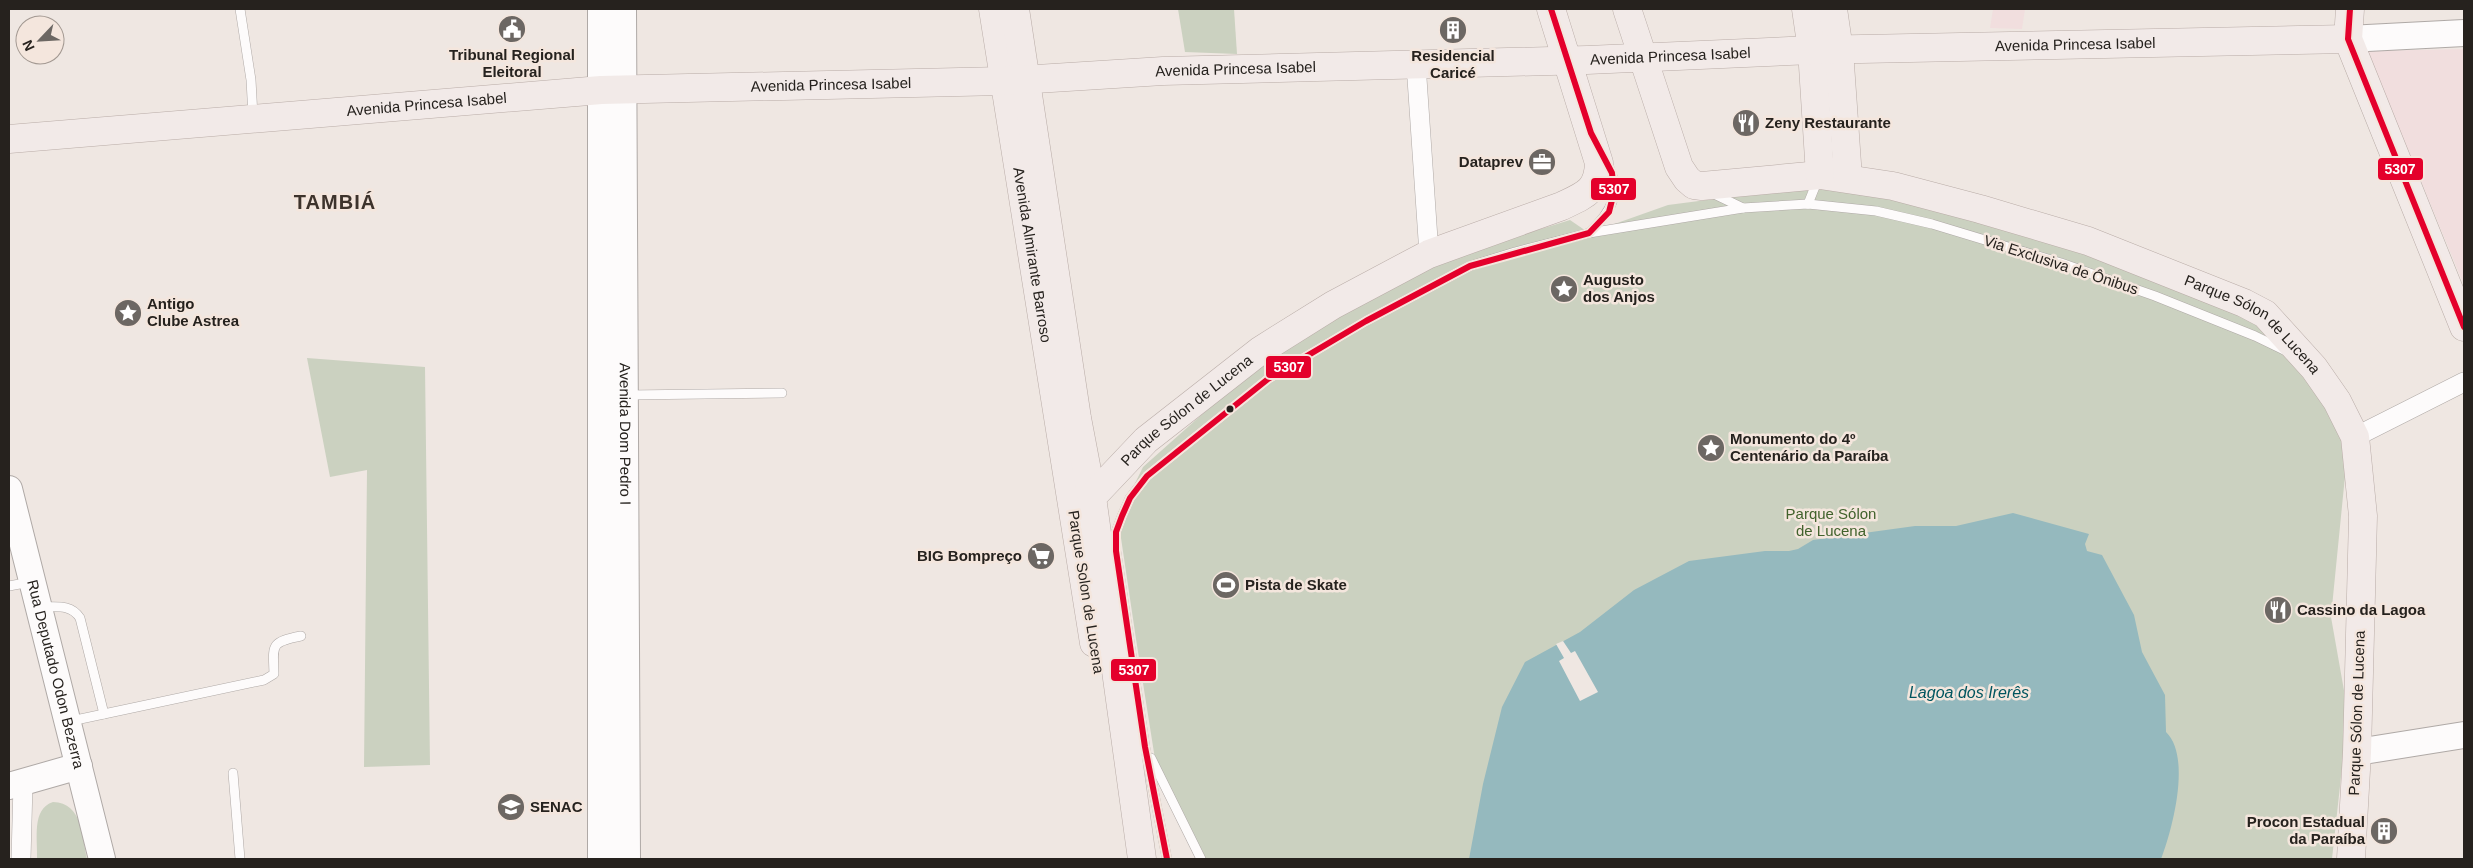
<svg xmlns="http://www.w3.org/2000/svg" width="2473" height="868" viewBox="0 0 2473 868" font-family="Helvetica,sans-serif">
	<rect width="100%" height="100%" fill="#efe7e2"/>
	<g fill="#f1dede">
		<polygon points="1993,9 2025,9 2022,29 1990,28"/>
		<polygon points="2464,49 2464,285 2367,51"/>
	</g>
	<g fill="#cbd1c0">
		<polygon points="1178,9 1234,9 1237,54 1185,52"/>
		<polygon points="1839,183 2131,261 2267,320 2332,410 2347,456 2331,617 2348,713 2332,859 1204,859 1158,778 1136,639 1118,518 1143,467 1263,360 1359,302 1461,254 1570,220 1589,233 1668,205"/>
		<polygon points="307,358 425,367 430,765 364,767 367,470 330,477"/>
		<path d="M53 802C83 803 82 837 87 859H37C38 840 31 809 53 802Z"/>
	</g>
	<path fill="#95b9be" d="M2013 513 2089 534 2085 544 2087 551 2102 555 2134 615 2142 652 2165 695 2166 732C2192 757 2172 830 2161 859H1469L1483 784 1502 707 1525 662 1580 632 1634 590 1689 561 1765 551H1789L1798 549 1813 540 1915 526H1956Z"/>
	<polygon fill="#efe7e2" points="1563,641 1571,653 1575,651 1598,692 1580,701 1559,661 1564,658 1556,644"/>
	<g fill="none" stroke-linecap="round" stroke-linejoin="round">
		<defs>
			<g id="lane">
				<polyline points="240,9 251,80 253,116"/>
				<polyline points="1712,193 1743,208 1808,204 1876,211 1932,224 2061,263 2155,296 2255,336 2286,351"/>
				<polyline points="1808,204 1818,179"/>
				<path d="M1589 233C1611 212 1623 193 1607 163"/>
				<polyline points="628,395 782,393"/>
				<polyline points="9,586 30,582"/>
				<path d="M42 607C57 607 71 604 80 618L104 714"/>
				<path d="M71 721 264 680 274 674C273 645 270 642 301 636"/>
				<polyline points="1151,758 1201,859"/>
				<polyline points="233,773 240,859"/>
				<polyline points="1167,859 1145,747 1116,551 1116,532 1122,516 1130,498 1147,476 1268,379 1366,321 1470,266 1515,252 1589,233 1743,208"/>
			</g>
			<g id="street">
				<polyline points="1416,64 1429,254"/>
				<polyline points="2355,437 2464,382"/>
				<polyline points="21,859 23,784"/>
			</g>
			<g id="secondary">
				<path id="s1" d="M623 9 627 859"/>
				<polyline points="2348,39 2464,33"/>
				<path id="s2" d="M9 489 102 859"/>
				<polyline points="2357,752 2464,735"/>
				<polyline points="9,786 79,766"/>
				<polyline points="601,859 601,9"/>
			</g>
			<g id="primary">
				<path id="s3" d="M993 9 1094 643"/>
				<polyline points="1015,9 1077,418 1092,497"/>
				<path id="s4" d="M1627 9 1679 167 1687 179 1694 185 1702 186 1820 175 1893 186 1980 209 2088 241 2244 303 2265 314 2314 368 2337 401 2355 437 2363 516 2357 752 2351 859"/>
				<polyline points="1806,9 1812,50 1820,175"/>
				<polyline points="1833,9 1839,50 1848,178"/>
				<polyline points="2350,9 2348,39 2464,327"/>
				<path id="s5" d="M9 139 601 90 1003 81 1163 71 1587 60 1812 50 2348 39"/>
				<path id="s6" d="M1142 859 1092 497 1146 440 1261 350 1333 305 1429 254 1562 206C1585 195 1598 191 1599 163L1551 9"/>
			</g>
		</defs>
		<use href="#lane" stroke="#afa9a6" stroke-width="10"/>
		<use href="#street" stroke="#afa9a6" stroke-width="20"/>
		<use href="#secondary" stroke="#afa9a6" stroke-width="28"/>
		<use href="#primary" stroke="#b9aca7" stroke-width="29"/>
		<use href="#lane" stroke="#fdfbfb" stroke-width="9"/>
		<use href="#street" stroke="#fdfbfb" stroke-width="19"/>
		<use href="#secondary" stroke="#fdfbfb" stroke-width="26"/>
		<use href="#primary" stroke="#f2eae8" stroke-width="28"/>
		<defs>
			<g id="bus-1">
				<polyline points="2350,9 2348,39 2464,327"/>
				<polyline points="1167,859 1145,747 1116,551 1116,532 1122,516 1130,498 1147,476 1268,379 1366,321 1470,266 1589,233 1609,212 1614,192 1612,173 1591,133 1551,9"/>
			</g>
		</defs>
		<use href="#bus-1" stroke="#f4e6dd" stroke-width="10"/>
		<use href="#bus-1" stroke="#e4002b" stroke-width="6"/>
	</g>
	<defs>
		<symbol id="civic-disc" viewBox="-11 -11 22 22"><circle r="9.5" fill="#6c6763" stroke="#f4e6dd"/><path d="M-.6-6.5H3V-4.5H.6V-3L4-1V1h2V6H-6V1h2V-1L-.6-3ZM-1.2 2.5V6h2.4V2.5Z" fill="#fff"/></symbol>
		<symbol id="building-disc" viewBox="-11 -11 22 22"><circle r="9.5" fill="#6c6763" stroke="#f4e6dd"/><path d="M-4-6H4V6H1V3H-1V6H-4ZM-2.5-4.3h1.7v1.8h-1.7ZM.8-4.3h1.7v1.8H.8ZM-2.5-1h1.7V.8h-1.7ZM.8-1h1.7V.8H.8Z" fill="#fff"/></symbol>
		<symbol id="restaurant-disc" viewBox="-11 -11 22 22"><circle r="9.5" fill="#6c6763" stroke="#f4e6dd"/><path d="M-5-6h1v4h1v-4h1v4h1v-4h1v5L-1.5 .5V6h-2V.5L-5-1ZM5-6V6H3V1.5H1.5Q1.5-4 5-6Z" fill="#fff"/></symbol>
		<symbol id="office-disc" viewBox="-11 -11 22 22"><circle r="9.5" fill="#6c6763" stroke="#f4e6dd"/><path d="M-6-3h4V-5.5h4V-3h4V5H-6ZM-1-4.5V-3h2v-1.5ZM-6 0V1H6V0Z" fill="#fff"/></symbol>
		<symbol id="sight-disc" viewBox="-11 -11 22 22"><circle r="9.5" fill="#6c6763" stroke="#f4e6dd"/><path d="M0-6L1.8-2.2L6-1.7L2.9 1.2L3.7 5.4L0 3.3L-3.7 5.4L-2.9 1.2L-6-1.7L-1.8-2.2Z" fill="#fff"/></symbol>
		<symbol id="supermarket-disc" viewBox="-11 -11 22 22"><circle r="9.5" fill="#6c6763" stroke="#f4e6dd"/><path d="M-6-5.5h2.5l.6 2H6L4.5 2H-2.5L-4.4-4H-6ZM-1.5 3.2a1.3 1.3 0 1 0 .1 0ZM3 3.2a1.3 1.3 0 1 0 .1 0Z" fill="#fff"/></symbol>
		<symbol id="stadium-disc" viewBox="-11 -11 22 22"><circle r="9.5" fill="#6c6763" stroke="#f4e6dd"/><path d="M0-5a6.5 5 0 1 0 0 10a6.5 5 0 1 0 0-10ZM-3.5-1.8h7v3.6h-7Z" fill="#fff"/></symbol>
		<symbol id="university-disc" viewBox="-11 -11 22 22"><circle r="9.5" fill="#6c6763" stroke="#f4e6dd"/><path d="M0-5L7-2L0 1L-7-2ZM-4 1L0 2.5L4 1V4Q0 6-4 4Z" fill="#fff"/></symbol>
	</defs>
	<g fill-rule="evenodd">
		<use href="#civic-disc" x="496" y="13" width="32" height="32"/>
		<use href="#building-disc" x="1437" y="14" width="32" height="32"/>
		<use href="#restaurant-disc" x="1730" y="107" width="32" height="32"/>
		<use href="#office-disc" x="1526" y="146" width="32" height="32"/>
		<use href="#sight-disc" x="1548" y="273" width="32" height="32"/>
		<use href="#sight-disc" x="112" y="297" width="32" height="32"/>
		<use href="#sight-disc" x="1695" y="432" width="32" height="32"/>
		<use href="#supermarket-disc" x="1025" y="540" width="32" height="32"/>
		<use href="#stadium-disc" x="1210" y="569" width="32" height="32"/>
		<use href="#restaurant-disc" x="2262" y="594" width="32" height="32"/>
		<use href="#university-disc" x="495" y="791" width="32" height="32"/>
		<use href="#building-disc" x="2368" y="815" width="32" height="32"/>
	</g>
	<circle fill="#26221e" stroke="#f4e6dd" stroke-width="2" cx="1230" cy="409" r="4.5"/>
	<g text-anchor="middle" stroke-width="5" stroke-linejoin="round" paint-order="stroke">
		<g font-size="15" fill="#26221e" stroke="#f4e6dd">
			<text dy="5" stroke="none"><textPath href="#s5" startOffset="2069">Avenida Princesa Isabel</textPath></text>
			<text dy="5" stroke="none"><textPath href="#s5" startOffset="1664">Avenida Princesa Isabel</textPath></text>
			<text dy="5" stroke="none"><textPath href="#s5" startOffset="1229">Avenida Princesa Isabel</textPath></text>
			<text dy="5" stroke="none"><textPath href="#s5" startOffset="824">Avenida Princesa Isabel</textPath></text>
			<text dy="5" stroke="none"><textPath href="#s5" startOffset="419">Avenida Princesa Isabel</textPath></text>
			<text dy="5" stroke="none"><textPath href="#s3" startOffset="249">Avenida Almirante Barroso</textPath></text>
			<text transform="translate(2061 265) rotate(18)" y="5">Via Exclusiva de Ônibus</text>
			<text dy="5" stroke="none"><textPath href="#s4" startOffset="780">Parque Sólon de Lucena</textPath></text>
			<text dy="5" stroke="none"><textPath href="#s6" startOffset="494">Parque Sólon de Lucena</textPath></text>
			<text dy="5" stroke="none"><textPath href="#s1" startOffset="425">Avenida Dom Pedro I</textPath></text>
			<text transform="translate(1086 592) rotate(81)" y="5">Parque Solon de Lucena</text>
			<text dy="5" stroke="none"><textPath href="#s2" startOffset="191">Rua Deputado Odon Bezerra</textPath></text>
			<text transform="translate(2357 713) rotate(-88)" y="5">Parque Sólon de Lucena</text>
		</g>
		<g font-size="15" font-weight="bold" fill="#26221e" stroke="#f4e6dd" text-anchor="start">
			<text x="512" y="60" text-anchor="middle">Tribunal Regional<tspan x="512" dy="17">Eleitoral</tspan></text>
			<text x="1453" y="61" text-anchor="middle">Residencial<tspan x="1453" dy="17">Caricé</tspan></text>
			<text x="1765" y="128">Zeny Restaurante</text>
			<text x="1523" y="167" text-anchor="end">Dataprev</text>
			<text x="1583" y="285">Augusto<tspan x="1583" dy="17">dos Anjos</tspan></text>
			<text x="147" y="309">Antigo<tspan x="147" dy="17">Clube Astrea</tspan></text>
			<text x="1730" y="444">Monumento do 4º<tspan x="1730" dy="17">Centenário da Paraíba</tspan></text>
			<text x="1022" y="561" text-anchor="end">BIG Bompreço</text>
			<text x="1245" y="590">Pista de Skate</text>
			<text x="2297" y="615">Cassino da Lagoa</text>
			<text x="530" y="812">SENAC</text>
			<text x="2365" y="827" text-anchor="end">Procon Estadual<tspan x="2365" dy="17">da Paraíba</tspan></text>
		</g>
		<g font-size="15" fill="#41622c" stroke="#f4e6dd">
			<text x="1831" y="519">Parque Sólon<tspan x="1831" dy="17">de Lucena</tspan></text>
		</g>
		<g font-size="16" font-style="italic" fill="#00555f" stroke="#f4e6dd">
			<text x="1969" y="698">Lagoa dos Irerês</text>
		</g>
		<g font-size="20" font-weight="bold" letter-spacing="1" fill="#3d332c" stroke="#f4e6dd">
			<text x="335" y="209">TAMBIÁ</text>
		</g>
	</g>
	<g stroke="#f4e6dd" stroke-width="2">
		<rect x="2377" y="157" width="47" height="24" rx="5" fill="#e4002b"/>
		<rect x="1590" y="177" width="47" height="24" rx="5" fill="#e4002b"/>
		<rect x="1265" y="355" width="47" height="24" rx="5" fill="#e4002b"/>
		<rect x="1110" y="658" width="47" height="24" rx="5" fill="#e4002b"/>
	</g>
	<g font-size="14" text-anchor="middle" font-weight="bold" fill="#fff">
		<text x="2400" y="174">5307</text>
		<text x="1614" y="194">5307</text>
		<text x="1289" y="372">5307</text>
		<text x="1134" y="675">5307</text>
	</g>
	<rect width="2473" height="868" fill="none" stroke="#26221e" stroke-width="20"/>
	<g transform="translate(40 40) rotate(245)"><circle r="24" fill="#f4e6dd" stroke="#a29891"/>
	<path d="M0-4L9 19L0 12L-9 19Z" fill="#6c6763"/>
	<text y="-8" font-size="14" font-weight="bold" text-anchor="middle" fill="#26221e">N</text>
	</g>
</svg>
